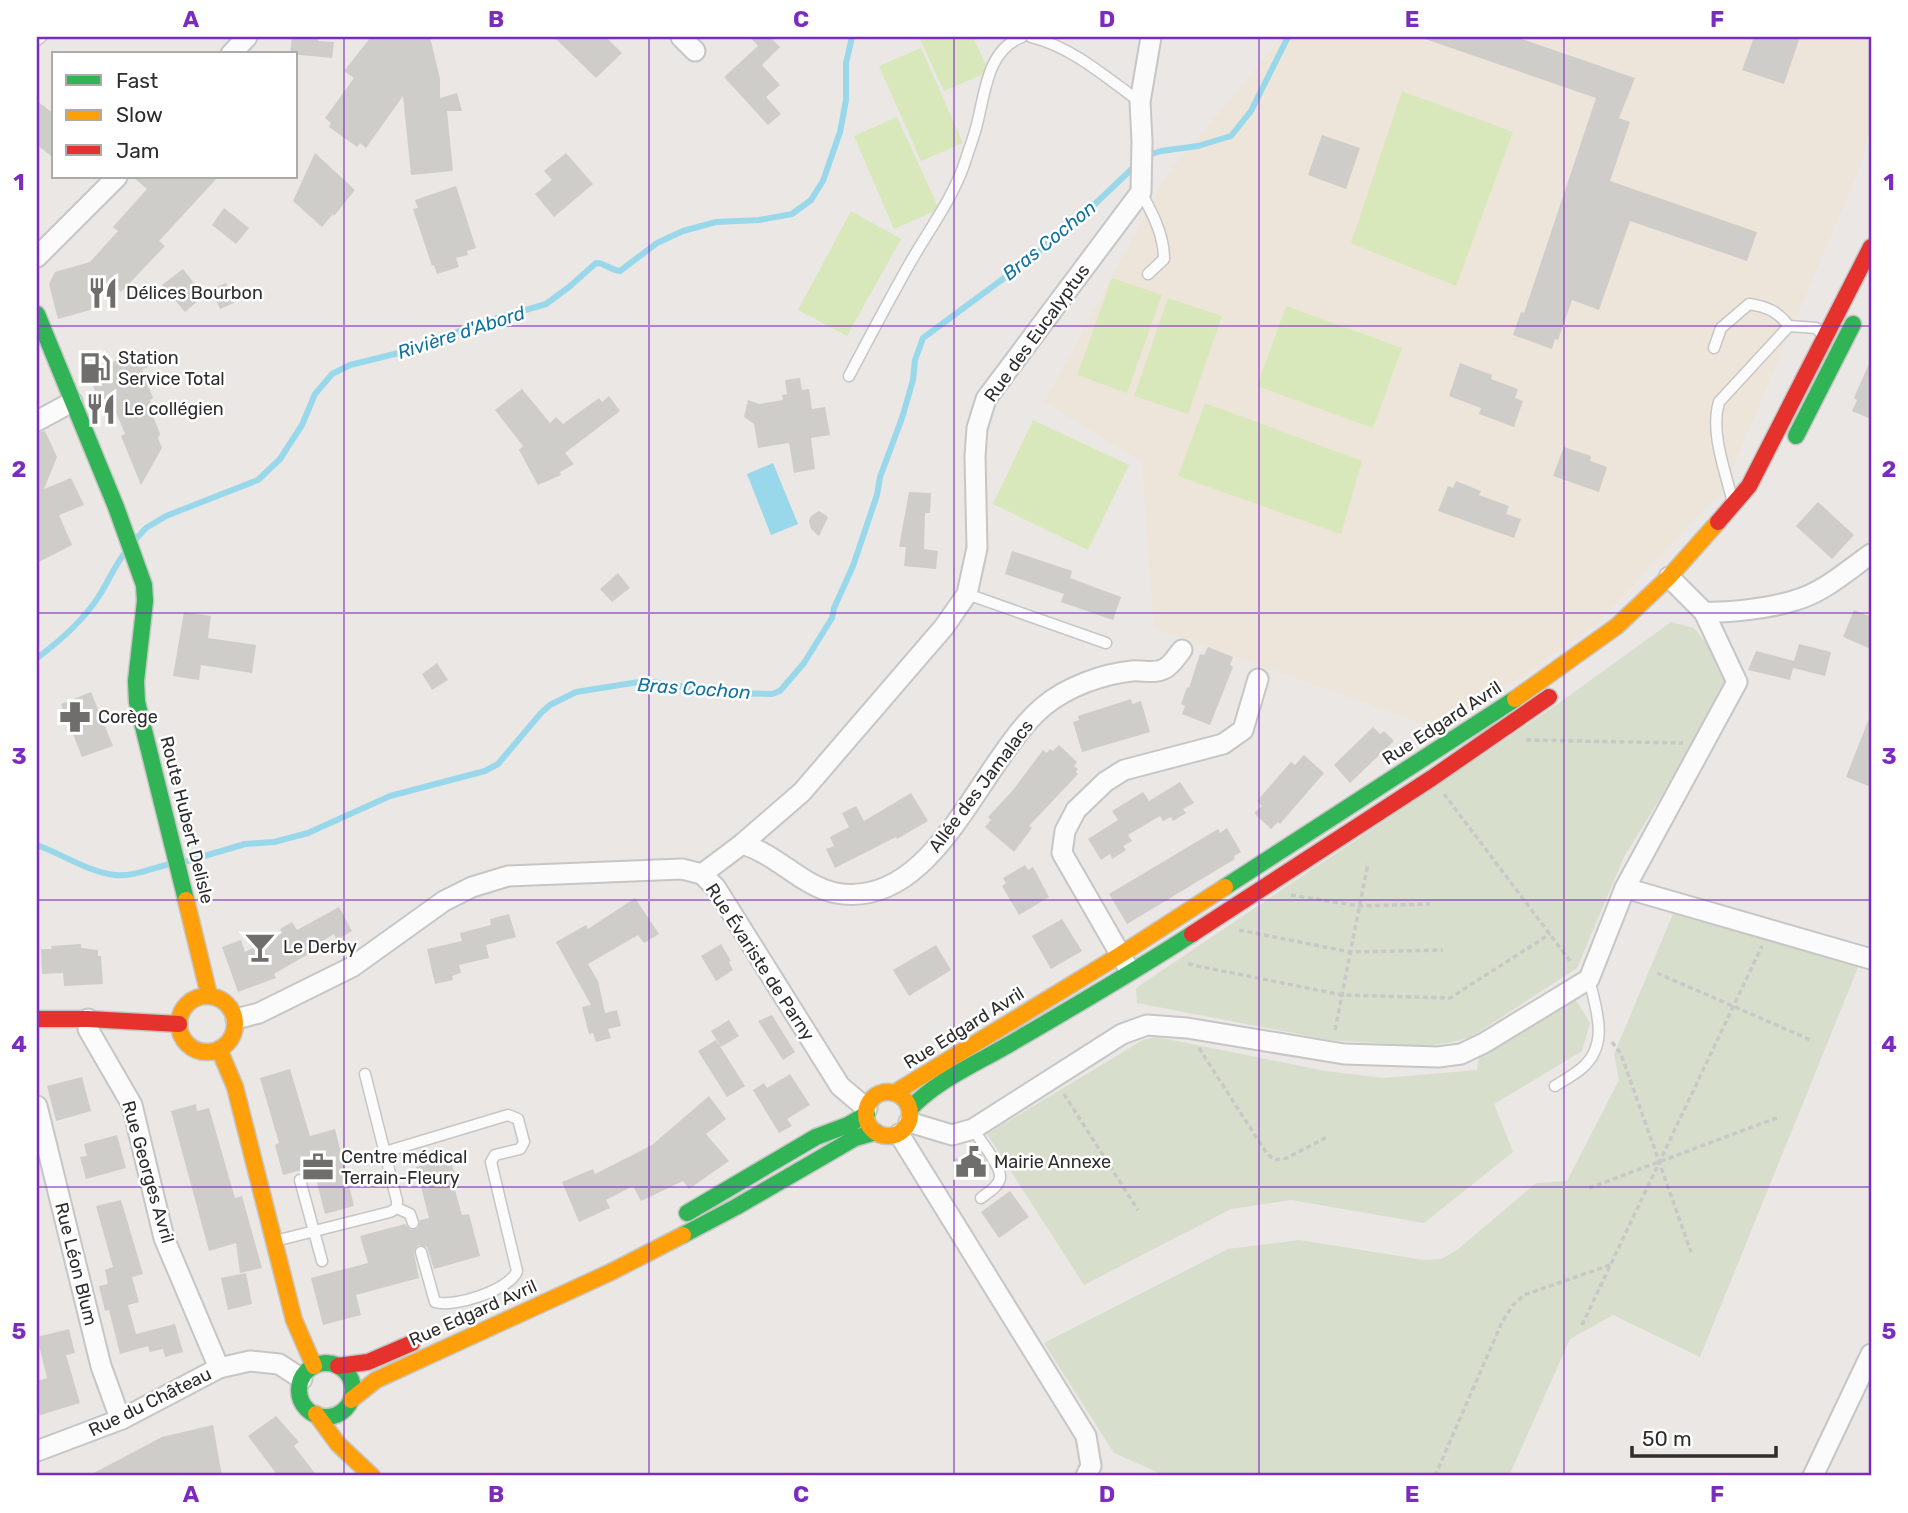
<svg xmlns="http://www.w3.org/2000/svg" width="1908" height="1513" viewBox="0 0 1908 1513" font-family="Rubik,sans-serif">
	<rect width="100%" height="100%" fill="#eae7e4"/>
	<polygon fill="#ede5d9" points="1282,37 1871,37 1871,125 1861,165 1724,488 1596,625 1442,730 1154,628 1142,462 1045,402 1166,176"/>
	<g fill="#d7decb">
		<polygon points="1671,622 1694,628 1722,662 1725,681 1719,702 1624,857 1577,968 1471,1037 1448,1043 1421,1046 1330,1040 1137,1003 1136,988 1555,706"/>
		<polygon points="1673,914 1859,965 1700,1357 1613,1315 1570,1339 1509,1476 1166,1476 1114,1453 1044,1343 1228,1249 1299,1240 1424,1260 1441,1259 1457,1250 1536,1183 1567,1181 1619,1080 1614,1054"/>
		<polygon points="1574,997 1590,1023 1582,1051 1494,1104 1513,1152 1424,1223 1291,1200 1231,1209 1084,1285 987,1134 1143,1040 1157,1037 1325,1071 1384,1078 1477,1070 1479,1056"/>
	</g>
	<g fill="#d9e8bb">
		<polygon points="919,37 973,37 986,65 984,74 944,91"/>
		<polygon points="921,48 963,143 921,161 879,66"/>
		<polygon points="1402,91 1513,132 1456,286 1351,243"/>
		<polygon points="897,117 939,209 894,229 854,136"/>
		<polygon points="851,211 901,239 847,336 798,310"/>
		<polygon points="1112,278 1162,295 1127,393 1077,375"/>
		<polygon points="1168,298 1222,316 1188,414 1134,396"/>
		<polygon points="1286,306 1402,348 1373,428 1257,386"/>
		<polygon points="1205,403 1362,461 1341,534 1178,476"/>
		<polygon points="1033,420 1129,465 1088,550 993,504"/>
	</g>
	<polygon fill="#99d8ea" points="773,463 798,524 771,535 747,474"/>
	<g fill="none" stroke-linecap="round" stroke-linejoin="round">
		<g stroke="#99d8ea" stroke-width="6">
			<polyline points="1145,156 1161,151 1198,146 1231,136 1251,111 1288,37"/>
			<path d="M135 540 146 528 166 516 258 480 280 459 302 425 315 394 332 374 350 365 415 349 477 324 546 304 569 287 596 263C605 263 610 270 620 271L657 243 683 231 716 222 759 220 792 214 811 200 823 181 840 132 846 100V63L852 37"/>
			<path d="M37 658C60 641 83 621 99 596 108 582 114 567 124 554"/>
			<path d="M37 845C62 854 88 872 115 875 133 877 153 868 170 864"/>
			<polyline points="184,862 245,844 274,842 308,833 390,796 485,771 498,764 541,713 550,705 576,692 645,681 726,693 772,694 780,691 804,663 832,618 834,608 853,566 877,495 880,477 902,418 913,380 915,360 923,338 1034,256 1052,239 1074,224 1137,164"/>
		</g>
	</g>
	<g fill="#cfcdca">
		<polygon points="292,37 318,37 318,41 334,42 332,58 290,54"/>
		<polygon points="371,37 430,37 440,79 440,98 457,93 462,111 447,111 453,171 411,175 403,96 366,148 360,143 357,147 329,127 331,123 325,118 354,78 344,71"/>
		<polygon points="554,37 606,37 622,53 596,78"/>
		<polygon points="750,37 770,37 780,47 762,65 780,85 766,97 781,114 768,125 724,77 758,46"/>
		<polygon points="1426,37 1516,37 1635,78 1619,118 1630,122 1610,181 1757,232 1747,261 1630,221 1599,310 1572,300 1558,340 1555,339 1552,349 1513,335 1521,312 1524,313 1596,98 1425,39"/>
		<polygon points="1754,37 1800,37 1784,84 1742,70"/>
		<polygon points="37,101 54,114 54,158 37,145"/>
		<polygon points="1322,135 1360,148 1346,189 1308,175"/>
		<polygon points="315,153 355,190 334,216 333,214 322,227 293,201"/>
		<polygon points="566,153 593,184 554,217 535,194 552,180 544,171"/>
		<polygon points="133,177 218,177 159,241 165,246 121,292 118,289 94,297 97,308 58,319 49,284 55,272 90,262 118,231 113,227 147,189"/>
		<polygon points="456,186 476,248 467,251 468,255 456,258 459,267 437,274 434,265 432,266 413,209 418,208 415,200"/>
		<polygon points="224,208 249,228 236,244 212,225"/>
		<polygon points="183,269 204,296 185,312 162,285"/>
		<polygon points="226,283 234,303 220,309 211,289"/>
		<polygon points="132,354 148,367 142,370 153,398 150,400 153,407 150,408 160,434 158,438 162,448 141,485 121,436 125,434 111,400 101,404 89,377 105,370 103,366"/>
		<polygon points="1871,359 1871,419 1852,411 1857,400 1854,398"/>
		<polygon points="1460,363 1492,375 1491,379 1518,389 1515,398 1523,401 1514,427 1479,414 1481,408 1449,396"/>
		<polygon points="800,378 802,390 809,389 812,409 825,407 830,435 811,438 815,469 794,473 789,443 758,448 754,424 744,417 748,400 759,404 783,400 782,395 787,394 785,380"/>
		<polygon points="522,389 550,423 556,417 563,424 599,398 602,402 609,396 620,411 565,453 574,464 560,472 561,475 538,485 519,450 523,446 495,410"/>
		<polygon points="45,431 57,457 44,489 71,478 84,505 59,515 72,545 37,563 37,433"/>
		<polygon points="1564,447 1591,456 1590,461 1607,467 1599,492 1553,476"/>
		<polygon points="1456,481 1481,491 1479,495 1509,506 1506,514 1521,519 1514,538 1438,511 1448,486 1453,488"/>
		<polygon points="909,492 931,493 930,513 925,513 924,549 938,551 936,569 904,566 906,547 899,547"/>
		<polygon points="1818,502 1854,535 1832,559 1796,526"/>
		<polygon points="819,511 828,517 819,536 811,529 809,521 811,516"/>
		<polygon points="1012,551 1072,571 1070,578 1121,597 1113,620 1061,602 1064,594 1005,574"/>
		<polygon points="618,573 630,588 612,602 600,589"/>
		<polygon points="1854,610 1871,617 1871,649 1843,637"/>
		<polygon points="184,612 211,616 208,638 256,645 252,673 201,665 199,680 173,676"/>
		<polygon points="1799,644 1831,652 1825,676 1793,668 1790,680 1748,670 1756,651 1794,661"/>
		<polygon points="1208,647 1233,657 1230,665 1233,667 1210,725 1182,714 1185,706 1181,704 1187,687 1189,688 1200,654 1204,655"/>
		<polygon points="437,663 448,680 432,690 422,674"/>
		<polygon points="91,692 113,746 82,757 61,704"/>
		<polygon points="1131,699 1132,704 1141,701 1150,732 1082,752 1073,722 1079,720 1078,716"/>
		<polygon points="1870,716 1871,716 1871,787 1846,777"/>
		<polygon points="1373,727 1380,734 1384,731 1394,741 1350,783 1334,765"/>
		<polygon points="1059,745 1077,762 1074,766 1078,769 1076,772 1078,774 1029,826 1032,828 1014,852 985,827 991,820 988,817 1013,790 1043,750 1047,753 1050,749 1053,751"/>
		<polygon points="1304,755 1324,773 1280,824 1278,822 1271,829 1254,813 1262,806 1257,801 1291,762 1295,765"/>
		<polygon points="1180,782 1194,803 1183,809 1186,813 1173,821 1171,817 1163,821 1160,816 1128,835 1132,841 1123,846 1126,850 1112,859 1110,854 1101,860 1088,839 1118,820 1112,811 1143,792 1149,801"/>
		<polygon points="911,793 928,821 897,839 896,837 835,868 826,849 834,846 830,837 849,827 842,813 856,806 864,821"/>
		<polygon points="1227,828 1241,852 1234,856 1235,859 1127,924 1109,894 1218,829 1220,833"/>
		<polygon points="1025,865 1028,870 1033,867 1049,897 1019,915 1002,886 1006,883 1003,878"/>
		<polygon points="635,898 659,934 644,943 638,935 588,964 598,981 605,1013 617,1010 621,1026 608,1029 611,1038 596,1042 593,1033 589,1034 582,1007 591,1005 556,942 586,925 588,929"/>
		<polygon points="339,907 352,931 337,940 334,934 308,950 310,953 274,974 276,978 238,992 222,947 241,940 245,952 282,933 280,929 292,922 297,930"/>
		<polygon points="509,914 516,937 486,945 489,958 459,965 461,973 452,976 453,980 435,984 427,949 462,941 460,933 491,925 490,919"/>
		<polygon points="1062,919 1082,951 1051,969 1032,936"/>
		<polygon points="81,944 81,948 98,950 98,956 101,956 103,984 64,986 63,973 42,974 41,949 52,949 51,946"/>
		<polygon points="721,944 731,961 729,962 733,970 716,981 701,956"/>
		<polygon points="936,945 951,970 909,996 893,970"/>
		<polygon points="772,1015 795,1052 783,1060 758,1021"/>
		<polygon points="729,1020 739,1036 721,1047 711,1031"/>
		<polygon points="716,1040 745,1086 727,1097 698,1051"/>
		<polygon points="290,1069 310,1136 335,1129 354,1206 325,1214 313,1167 283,1175 275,1145 279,1143 260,1078"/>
		<polygon points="790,1074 810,1105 787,1119 792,1126 779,1133 753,1090 764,1083 767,1088"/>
		<polygon points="82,1077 91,1111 56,1121 47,1086"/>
		<polygon points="709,1096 726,1119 706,1134 729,1161 689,1189 683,1181 641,1201 633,1186 606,1200 610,1208 579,1222 562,1182 593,1169 595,1174 652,1145"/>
		<polygon points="196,1104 197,1111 209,1108 235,1198 242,1196 262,1268 240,1273 236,1243 209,1251 171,1111"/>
		<polygon points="117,1135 126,1168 86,1179 80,1157 87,1156 84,1144"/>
		<polygon points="976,1147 987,1163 965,1177 954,1160"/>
		<polygon points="447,1158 450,1158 455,1175 451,1176 462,1215 469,1214 480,1256 434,1269 427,1247 418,1245 414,1253 419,1278 356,1295 361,1315 323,1325 311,1278 368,1263 360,1236 405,1224 411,1230 418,1228 420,1220 429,1218 416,1167"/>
		<polygon points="1010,1191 1029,1217 999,1238 981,1212"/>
		<polygon points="121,1200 143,1274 132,1277 139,1302 128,1305 136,1334 175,1324 183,1352 165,1357 163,1349 150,1352 148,1346 120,1354 109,1310 105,1311 99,1286 108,1284 105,1270 113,1267 96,1206"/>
		<polygon points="246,1273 252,1304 228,1310 221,1278"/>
		<polygon points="69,1329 75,1353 66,1355 80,1403 37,1416 37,1381 47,1378 37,1337"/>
		<polygon points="276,1416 299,1442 294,1446 317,1476 278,1476 248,1436"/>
		<polygon points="213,1425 222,1476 88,1476 162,1437"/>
	</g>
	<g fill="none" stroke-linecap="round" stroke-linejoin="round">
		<defs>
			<g id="lane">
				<path d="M1031 37C1072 47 1106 77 1140 102"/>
				<polyline points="37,40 41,37"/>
				<path d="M1141 192C1152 213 1164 234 1164 259L1148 274"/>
				<path d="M1714 348 1721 328 1749 304C1768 307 1777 311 1789 326L1816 328 1823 335"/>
				<path d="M849 376C869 338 889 300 910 263 930 228 954 197 966 159 969 149 973 139 976 128 985 96 986 50 1022 37"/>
				<path d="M1732 499C1725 470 1710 432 1719 402L1789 326"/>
				<polyline points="967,594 1106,643"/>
				<path d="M1555 1086C1564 1080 1574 1075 1582 1068 1610 1044 1596 1009 1589 979"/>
				<path d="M973 1129C979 1139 1002 1167 1000 1178 998 1188 987 1193 981 1198"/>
				<path d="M385 1152 508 1115 518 1119 524 1142 520 1149 495 1155 491 1162 517 1271C510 1290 454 1308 435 1302L421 1252"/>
				<polyline points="300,1180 322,1261"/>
				<polyline points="397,1208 410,1214 413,1223"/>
				<polyline points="275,1241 390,1212 397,1208 397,1201 365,1074"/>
			</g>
			<g id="street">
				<polyline points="681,37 695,51"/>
				<polyline points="231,54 247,37"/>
				<polyline points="37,257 117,177"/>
				<polyline points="37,421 72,402"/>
				<path d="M1669 577 1704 612C1729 613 1772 608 1796 600 1824 592 1848 570 1871 554"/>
				<path d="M742 844C777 854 803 887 836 893 936 911 980 759 1044 706 1067 687 1102 674 1132 671 1143 670 1154 674 1164 669 1171 666 1177 656 1182 650"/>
				<polyline points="702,874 742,844 802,792 944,627 967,594 977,548 975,456 977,428 986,399 1141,192 1142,141 1140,102 1151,37"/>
				<polyline points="1625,888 1871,959"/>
				<polyline points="1127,966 1062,853 1065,831 1076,810 1105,782 1124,770 1223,744 1243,730 1258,679"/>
				<polyline points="88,1019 88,1029 132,1105 164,1238 219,1368"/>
				<polyline points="236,1019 259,1013 352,967 444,901 472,887 508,876 682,869 702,874 716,888 840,1086 867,1109"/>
				<polyline points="37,1106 101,1366 118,1413 122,1419"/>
				<polyline points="909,1122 952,1135 973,1129 1122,1034 1147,1025 1187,1028 1344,1054 1438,1057 1461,1054 1484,1043 1589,979 1625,888 1737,682 1704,612"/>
				<polyline points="899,1134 1086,1436 1091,1466 1086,1476"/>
				<polyline points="37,1451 122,1419 219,1368 250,1361 279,1364 302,1379"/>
				<polyline points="1813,1476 1871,1354"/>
			</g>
			<g id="fast">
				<polyline points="37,314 116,507 144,585 145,601 136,681 137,702 186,900"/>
				<polyline points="1796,436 1853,324"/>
				<polyline points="1225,887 1515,699"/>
				<path d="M910 1109C934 1082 977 1063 1008 1045 1070 1009 1132 973 1192 934"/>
				<polyline points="687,1213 816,1137 848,1125 867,1114"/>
				<polyline points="683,1235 736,1207 855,1138 876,1132"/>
				<circle cx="326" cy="1390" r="27"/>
			</g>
			<g id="slow">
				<polyline points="1515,699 1617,626 1669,577 1718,522"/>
				<polyline points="186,900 209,995"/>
				<circle cx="207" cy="1024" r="28"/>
				<polyline points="219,1049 235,1087 294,1320 314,1366"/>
				<circle cx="888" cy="1114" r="22"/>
				<polyline points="894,1093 1120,955 1225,887"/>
				<polyline points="351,1400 376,1380 611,1272 683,1235"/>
				<polyline points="316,1414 338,1444 372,1476"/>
			</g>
			<g id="jam">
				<polyline points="1718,522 1749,486 1871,247"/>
				<polyline points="1192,934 1432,778 1549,697"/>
				<polyline points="37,1019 88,1019 179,1024"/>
				<polyline points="338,1366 368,1362 412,1343"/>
			</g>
		</defs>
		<use href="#lane" stroke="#c6c6c6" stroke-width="13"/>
		<use href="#street" stroke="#c6c6c6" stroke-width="23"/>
		<use href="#fast" stroke="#c6c6c6" stroke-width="19"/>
		<use href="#slow" stroke="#c6c6c6" stroke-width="19"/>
		<use href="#jam" stroke="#c6c6c6" stroke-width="19"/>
		<g stroke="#c8c8c8" stroke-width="3.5" stroke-dasharray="5 3.5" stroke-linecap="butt">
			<polyline points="1526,740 1683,743"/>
			<polyline points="1444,794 1570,961"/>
			<polyline points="1291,895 1359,906 1430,904"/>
			<polyline points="1239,930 1350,952 1443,950"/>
			<polyline points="1188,964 1342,995 1450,998 1550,934"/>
			<polyline points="1657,973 1813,1041"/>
			<polyline points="1335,1030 1368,863"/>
			<polyline points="1612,1042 1621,1054 1691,1252"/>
			<polyline points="1199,1048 1267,1154 1275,1160 1287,1158 1329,1136"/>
			<polyline points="1064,1094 1138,1210"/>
			<polyline points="1589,1188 1779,1117"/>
			<polyline points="1582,1325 1762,946"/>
			<polyline points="1435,1476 1502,1322 1513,1305 1524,1295 1610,1265"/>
		</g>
		<use href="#lane" stroke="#fcfbfb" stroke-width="10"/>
		<use href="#street" stroke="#fcfbfb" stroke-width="19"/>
		<use href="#fast" stroke="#30b455" stroke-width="16"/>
		<use href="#slow" stroke="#ff9f0a" stroke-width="16"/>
		<use href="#jam" stroke="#e5322d" stroke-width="16"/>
	</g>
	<path fill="none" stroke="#7b2cbf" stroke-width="2" stroke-opacity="0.55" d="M344 37V1476M649 37V1476M954 37V1476M1259 37V1476M1564 37V1476M37 326H1871M37 613H1871M37 900H1871M37 1187H1871"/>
	<defs>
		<symbol id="restaurant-bare" viewBox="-9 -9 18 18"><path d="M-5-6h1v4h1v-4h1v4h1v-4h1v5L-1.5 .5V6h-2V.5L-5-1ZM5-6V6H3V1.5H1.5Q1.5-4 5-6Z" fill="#6f6e6d" stroke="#fff" stroke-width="2.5" paint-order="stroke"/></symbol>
		<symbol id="fuel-bare" viewBox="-9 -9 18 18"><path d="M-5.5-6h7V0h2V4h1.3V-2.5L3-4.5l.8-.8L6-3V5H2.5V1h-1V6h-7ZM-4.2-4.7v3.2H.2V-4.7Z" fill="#6f6e6d" stroke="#fff" stroke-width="2.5" paint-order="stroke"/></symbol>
		<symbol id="pharmacy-bare" viewBox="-9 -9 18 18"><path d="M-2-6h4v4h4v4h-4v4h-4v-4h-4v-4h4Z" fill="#6f6e6d" stroke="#fff" stroke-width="2.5" paint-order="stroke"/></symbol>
		<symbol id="bar-bare" viewBox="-9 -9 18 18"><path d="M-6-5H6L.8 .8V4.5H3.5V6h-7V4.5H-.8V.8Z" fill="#6f6e6d" stroke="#fff" stroke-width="2.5" paint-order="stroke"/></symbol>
		<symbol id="civic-bare" viewBox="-9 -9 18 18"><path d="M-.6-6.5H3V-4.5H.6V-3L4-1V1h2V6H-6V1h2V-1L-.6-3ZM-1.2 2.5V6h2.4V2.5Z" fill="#6f6e6d" stroke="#fff" stroke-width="2.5" paint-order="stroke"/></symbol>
		<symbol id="office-bare" viewBox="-9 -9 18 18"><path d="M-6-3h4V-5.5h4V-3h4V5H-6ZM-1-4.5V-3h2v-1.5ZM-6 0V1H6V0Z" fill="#6f6e6d" stroke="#fff" stroke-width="2.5" paint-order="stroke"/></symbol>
	</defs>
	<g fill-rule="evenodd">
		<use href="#restaurant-bare" x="81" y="271" width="44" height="44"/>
		<use href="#fuel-bare" x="73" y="346" width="44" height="44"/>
		<use href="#restaurant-bare" x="79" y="387" width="44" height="44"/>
		<use href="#pharmacy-bare" x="53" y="695" width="44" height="44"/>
		<use href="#bar-bare" x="238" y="925" width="44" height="44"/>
		<use href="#civic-bare" x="949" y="1140" width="44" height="44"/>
		<use href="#office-bare" x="296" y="1145" width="44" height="44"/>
	</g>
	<g text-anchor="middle" stroke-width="5" stroke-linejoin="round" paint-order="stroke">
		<g font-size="18" fill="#2d2d2d" stroke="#fff" text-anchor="start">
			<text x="126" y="299">Délices Bourbon</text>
			<text x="118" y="364">Station<tspan x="118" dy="21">Service Total</tspan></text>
			<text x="124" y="415">Le collégien</text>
			<text x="98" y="723">Corège</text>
			<text x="283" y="953">Le Derby</text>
			<text x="341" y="1163">Centre médical<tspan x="341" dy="21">Terrain-Fleury</tspan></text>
			<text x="994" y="1168">Mairie Annexe</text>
		</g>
		<g font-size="18" fill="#2d2d2d" stroke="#fff">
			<text transform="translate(1037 333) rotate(-54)" y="6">Rue des Eucalyptus</text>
			<text transform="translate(1442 723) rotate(-33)" y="6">Rue Edgard Avril</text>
			<text transform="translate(981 786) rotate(-53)" y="6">Allée des Jamalacs</text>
			<text transform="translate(187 820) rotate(76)" y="6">Route Hubert Delisle</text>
			<text transform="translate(760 962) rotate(57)" y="6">Rue Évariste de Parny</text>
			<text transform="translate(964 1028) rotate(-32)" y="6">Rue Edgard Avril</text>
			<text transform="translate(148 1172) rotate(74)" y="6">Rue Georges Avril</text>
			<text transform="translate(76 1264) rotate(76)" y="6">Rue Léon Blum</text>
			<text transform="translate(473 1313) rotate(-24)" y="6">Rue Edgard Avril</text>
			<text transform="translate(150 1402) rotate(-26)" y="6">Rue du Château</text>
		</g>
		<g font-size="19" font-style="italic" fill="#11739d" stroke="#fff">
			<text transform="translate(1049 240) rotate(-39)" y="7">Bras Cochon</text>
			<text transform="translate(461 332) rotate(-18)" y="7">Rivière d'Abord</text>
			<text transform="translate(694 688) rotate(4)" y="7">Bras Cochon</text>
		</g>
	</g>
	<rect width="1908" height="1513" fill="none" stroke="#ffffff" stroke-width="77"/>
	<rect x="52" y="52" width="245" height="126" fill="#ffffff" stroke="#ababab" stroke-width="2"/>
	<rect x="66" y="75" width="35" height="10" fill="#30b455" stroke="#ababab" stroke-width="2"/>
	<text x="116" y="88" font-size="21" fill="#2d2d2d">Fast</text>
	<rect x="66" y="110" width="35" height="10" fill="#ff9f0a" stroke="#ababab" stroke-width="2"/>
	<text x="116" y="122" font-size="21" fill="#2d2d2d">Slow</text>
	<rect x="66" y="145" width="35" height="10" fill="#e5322d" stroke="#ababab" stroke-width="2"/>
	<text x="116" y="158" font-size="21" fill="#2d2d2d">Jam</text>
	<path d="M1632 1446v10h144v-10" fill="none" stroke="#2d2d2d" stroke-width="3.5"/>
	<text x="1642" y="1446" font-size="21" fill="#2d2d2d" stroke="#ffffff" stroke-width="5" paint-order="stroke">50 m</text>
	<rect x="38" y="38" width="1832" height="1436" fill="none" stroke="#7b2cbf" stroke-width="2.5"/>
	<g font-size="23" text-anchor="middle" font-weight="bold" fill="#7b2cbf">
		<text x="191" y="27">A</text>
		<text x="496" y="27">B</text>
		<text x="801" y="27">C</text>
		<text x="1107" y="27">D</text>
		<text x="1412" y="27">E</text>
		<text x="1717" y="27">F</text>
		<text x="19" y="190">1</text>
		<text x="1889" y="190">1</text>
		<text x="19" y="477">2</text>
		<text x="1889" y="477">2</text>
		<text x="19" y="764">3</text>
		<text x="1889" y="764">3</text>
		<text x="19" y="1052">4</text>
		<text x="1889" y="1052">4</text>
		<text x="19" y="1339">5</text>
		<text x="1889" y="1339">5</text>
		<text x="191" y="1502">A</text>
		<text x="496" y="1502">B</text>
		<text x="801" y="1502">C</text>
		<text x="1107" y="1502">D</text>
		<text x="1412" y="1502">E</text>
		<text x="1717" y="1502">F</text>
	</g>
</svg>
